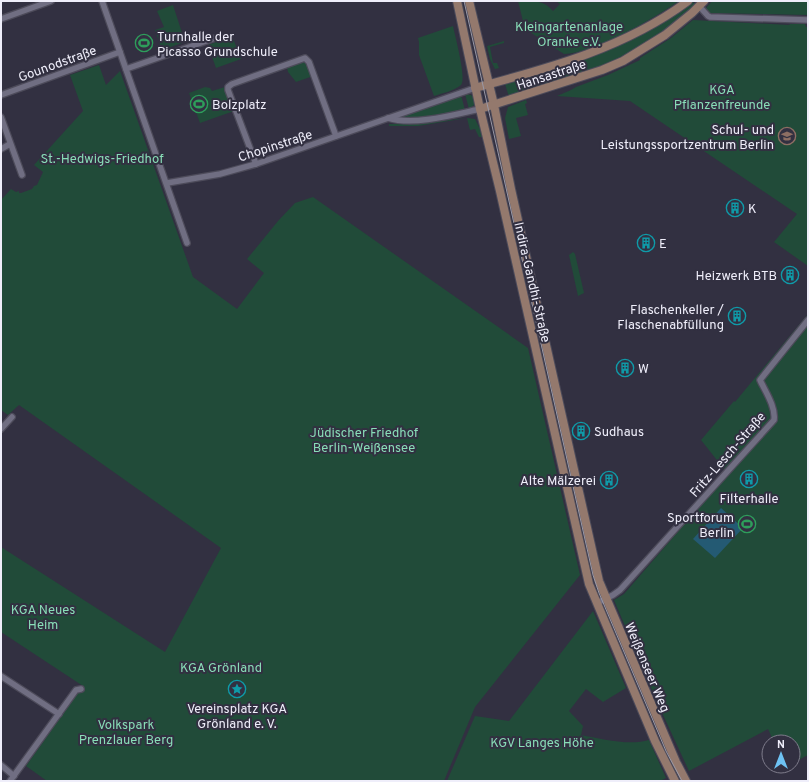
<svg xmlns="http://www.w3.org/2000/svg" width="809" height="782" viewBox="0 0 809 782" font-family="Overpass,sans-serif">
	<rect width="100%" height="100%" fill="#323041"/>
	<g fill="#214b39">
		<path d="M518 1C534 1 544 0 553 11L560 4 556 1H679C653 19 595 53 564 54L525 29Z"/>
		<polygon points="692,1 696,5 643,47 599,68 509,97 505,84 557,68"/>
		<polygon points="712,1 808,1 808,15 708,13 706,8"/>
		<polygon points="173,5 185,42 162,50 155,30 164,27 157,11"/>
		<polygon points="693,20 789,25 790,24 805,24 806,27 808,27 808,266 774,242 797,214 630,101 557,96 571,90 576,87 608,75 640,60 640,58 671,38"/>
		<path d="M453 26C455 36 467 80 461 85 454 91 443 93 434 96L419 55V42L418 38Z"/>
		<polygon points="232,36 241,59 216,68 208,45"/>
		<polygon points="504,41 504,43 490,47 493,63 497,63 499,68 495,69 490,59 487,46"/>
		<polygon points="303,62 307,63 313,76 296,82 288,72 287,67"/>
		<polygon points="99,65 106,85 120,71 193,277 237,309 264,273 247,259 278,221 295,203 313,197 528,348 580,575 475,707 444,781 47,781 26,766 83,686 1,632 1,547 165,652 221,548 19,405 8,415 1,410 1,200 11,189 16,192 19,191 19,193 21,193 32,189 34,186 37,185 43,172 34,165 83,111 70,75"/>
		<polygon points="205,87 210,88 212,91 225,87 234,111 200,123 189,93"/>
		<polygon points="465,94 471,95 474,98 474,105 469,109"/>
		<polygon points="461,95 465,110 422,117 401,117 401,116"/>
		<polygon points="526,100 527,103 525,104 528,115 516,118 521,136 509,139 505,118 508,107"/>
		<polygon points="467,118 475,119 480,129 482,137 479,137 475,129 470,130 467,118 418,126 389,126 389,124 417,124"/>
		<polygon points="573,252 575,254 584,293 578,296 569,255"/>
		<polygon points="808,314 808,755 793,763 793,742 774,742 768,729 689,771 658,704 614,600 624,594 729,473 724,469 701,440 734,401 735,402"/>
		<path d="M593 611 626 688 603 702 586 689 569 711 583 726 581 735C601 739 630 746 649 740L666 778 660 781H447L475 716 509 721Z"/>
	</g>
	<polygon fill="#245a73" points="721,508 743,528 715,558 693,539"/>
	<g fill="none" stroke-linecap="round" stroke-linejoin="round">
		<defs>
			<g id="minor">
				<polyline points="102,1 187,243"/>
				<polyline points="699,6 708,16 710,17 808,20"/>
				<polyline points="1,19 51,1"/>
				<polyline points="126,69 215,38"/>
				<polyline points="1,95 120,52"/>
				<polyline points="1,117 22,175"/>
				<path d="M388 118C414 126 453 115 480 109"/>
				<polyline points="1,149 10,144"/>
				<polyline points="256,164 228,90 228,87 232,84 305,58 309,62 336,136"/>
				<polyline points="167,183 220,174 256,164 475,88"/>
				<polyline points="1,429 12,417"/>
				<path d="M597 603 613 595 620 590 774 420C776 407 765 391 760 380L808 320"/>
				<polyline points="1,676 59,714"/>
				<polyline points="1,765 14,776"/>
				<polyline points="10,781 76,690 81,689"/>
			</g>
			<g id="secondary">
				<polyline points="457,1 480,109 500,191 589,584 655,741 675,781"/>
				<polyline points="469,1 494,105 511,189 599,581 676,762 686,781"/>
				<path d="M475 88C549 68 625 48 688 1"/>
				<polyline points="480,109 602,70 623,61 665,35 692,13 704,1"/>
			</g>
		</defs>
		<use href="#minor" stroke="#4d4b5a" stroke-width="8"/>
		<use href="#secondary" stroke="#4d4b5a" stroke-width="10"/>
		<use href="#minor" stroke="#706e82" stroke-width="5.5"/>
		<use href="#secondary" stroke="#94796d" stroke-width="8"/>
		<polyline stroke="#9a99a7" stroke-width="1" points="464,1 593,575 599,593 666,751 682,781"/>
	</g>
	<defs>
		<symbol id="stadium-ring" viewBox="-11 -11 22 22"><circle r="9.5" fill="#323041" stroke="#2e9e5b" stroke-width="1.5"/><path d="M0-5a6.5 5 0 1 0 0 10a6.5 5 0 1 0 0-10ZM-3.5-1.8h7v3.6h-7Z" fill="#2e9e5b"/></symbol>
		<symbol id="school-ring" viewBox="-11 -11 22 22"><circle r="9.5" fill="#323041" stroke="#8d6e63" stroke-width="1.5"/><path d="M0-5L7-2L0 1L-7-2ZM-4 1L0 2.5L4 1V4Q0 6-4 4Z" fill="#8d6e63"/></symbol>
		<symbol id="building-ring" viewBox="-11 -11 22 22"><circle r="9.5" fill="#323041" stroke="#0f9aa8" stroke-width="1.5"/><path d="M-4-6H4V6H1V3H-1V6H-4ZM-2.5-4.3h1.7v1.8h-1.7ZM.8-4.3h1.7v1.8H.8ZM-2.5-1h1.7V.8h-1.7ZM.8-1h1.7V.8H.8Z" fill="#0f9aa8"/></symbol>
		<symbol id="sight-ring" viewBox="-11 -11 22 22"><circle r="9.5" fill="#323041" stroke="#0f9aa8" stroke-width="1.5"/><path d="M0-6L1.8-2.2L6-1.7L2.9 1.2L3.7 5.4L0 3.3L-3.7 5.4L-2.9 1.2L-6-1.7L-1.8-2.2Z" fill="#0f9aa8"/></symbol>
	</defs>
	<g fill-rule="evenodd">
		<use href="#stadium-ring" x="134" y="33" width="20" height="20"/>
		<use href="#stadium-ring" x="189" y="94" width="20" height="20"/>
		<use href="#school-ring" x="777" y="126" width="20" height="20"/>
		<use href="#building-ring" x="725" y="198" width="20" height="20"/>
		<use href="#building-ring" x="636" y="233" width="20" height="20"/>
		<use href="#building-ring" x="780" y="265" width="20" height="20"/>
		<use href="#building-ring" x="727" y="306" width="20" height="20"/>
		<use href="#building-ring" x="615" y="358" width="20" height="20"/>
		<use href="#building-ring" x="571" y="421" width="20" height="20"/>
		<use href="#building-ring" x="739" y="469" width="20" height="20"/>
		<use href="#building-ring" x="599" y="470" width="20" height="20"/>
		<use href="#stadium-ring" x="737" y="514" width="20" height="20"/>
		<use href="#sight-ring" x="227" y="679" width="20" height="20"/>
	</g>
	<g text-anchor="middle" stroke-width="4" stroke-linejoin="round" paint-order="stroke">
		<g font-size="13" fill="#89deb8" stroke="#323041">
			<text x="569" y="31">Kleingartenanlage<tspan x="569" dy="15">Oranke e.V.</tspan></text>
			<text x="722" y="94">KGA<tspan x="722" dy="15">Pflanzenfreunde</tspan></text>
			<text x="102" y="163">St.-Hedwigs-Friedhof</text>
			<text x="364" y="437">Jüdischer Friedhof<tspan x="364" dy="15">Berlin-Weißensee</tspan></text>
			<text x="43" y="614">KGA Neues<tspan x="43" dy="15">Heim</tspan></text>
			<text x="221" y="672">KGA Grönland</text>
			<text x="126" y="729">Volkspark<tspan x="126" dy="15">Prenzlauer Berg</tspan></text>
			<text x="542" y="747">KGV Langes Höhe</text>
		</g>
		<g font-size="13" fill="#efeefa" stroke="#323041" text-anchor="start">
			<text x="157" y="41">Turnhalle der<tspan x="157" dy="15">Picasso Grundschule</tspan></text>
			<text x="212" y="109">Bolzplatz</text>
			<text x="774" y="134" text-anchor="end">Schul- und<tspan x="774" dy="15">Leistungssportzentrum Berlin</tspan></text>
			<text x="748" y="213">K</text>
			<text x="659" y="248">E</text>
			<text x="777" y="280" text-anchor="end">Heizwerk BTB</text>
			<text x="724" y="314" text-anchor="end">Flaschenkeller /<tspan x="724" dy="15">Flaschenabfüllung</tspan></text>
			<text x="638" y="373">W</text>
			<text x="594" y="436">Sudhaus</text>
			<text x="596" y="485" text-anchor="end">Alte Mälzerei</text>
			<text x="749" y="503" text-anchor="middle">Filterhalle</text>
			<text x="734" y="522" text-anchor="end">Sportforum<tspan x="734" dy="15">Berlin</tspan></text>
			<text x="237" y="713" text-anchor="middle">Vereinsplatz KGA<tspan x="237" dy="15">Grönland e. V.</tspan></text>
		</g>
		<g font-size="13" fill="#efeefa" stroke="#323041">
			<text transform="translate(57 63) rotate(-20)" y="5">Gounodstraße</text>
			<text transform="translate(551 74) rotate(-18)" y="5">Hansastraße</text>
			<text transform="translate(275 145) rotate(-18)" y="5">Chopinstraße</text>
			<text transform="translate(533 282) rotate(77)" y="5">Indira-Gandhi-Straße</text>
			<text transform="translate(727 454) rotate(-49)" y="5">Fritz-Lesch-Straße</text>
			<text transform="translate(648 667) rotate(67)" y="5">Weißenseer Weg</text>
		</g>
	</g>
	<rect width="809" height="782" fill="none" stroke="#efeefa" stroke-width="4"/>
	<g transform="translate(781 754)"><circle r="19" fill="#323041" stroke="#7e7c8b"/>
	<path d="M0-3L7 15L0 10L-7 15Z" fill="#6ec2f3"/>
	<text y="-6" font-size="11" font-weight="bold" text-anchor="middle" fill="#efeefa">N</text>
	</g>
</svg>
